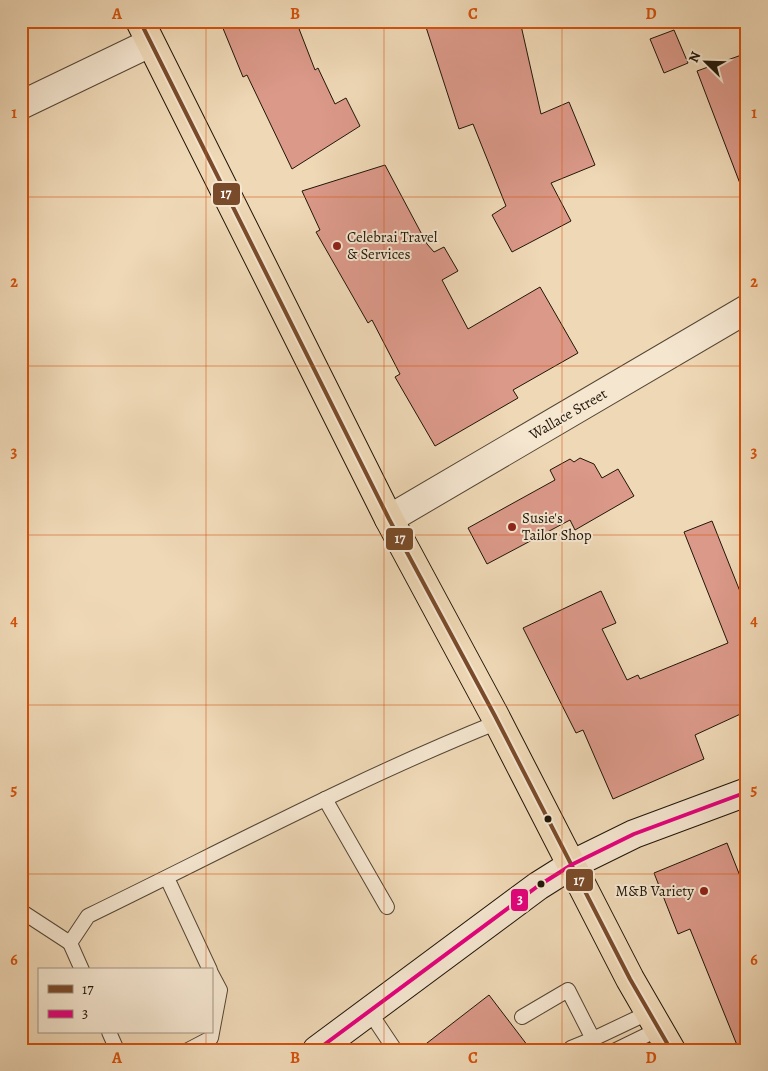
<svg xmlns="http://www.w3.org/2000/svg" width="768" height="1071" viewBox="0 0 768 1071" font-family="Alegreya,serif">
	<rect width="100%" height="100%" fill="#efd8b6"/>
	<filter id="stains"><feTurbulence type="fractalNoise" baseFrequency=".004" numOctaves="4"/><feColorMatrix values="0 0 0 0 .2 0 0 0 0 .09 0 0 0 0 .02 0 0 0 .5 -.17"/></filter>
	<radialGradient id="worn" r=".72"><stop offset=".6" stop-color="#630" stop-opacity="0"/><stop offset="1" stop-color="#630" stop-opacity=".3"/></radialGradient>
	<g fill="#db9989" stroke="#201508">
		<polygon points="220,21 296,21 315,70 318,68 335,104 346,98 360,126 292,169 247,75 243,77"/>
		<polygon points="424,21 520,21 541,114 569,102 595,165 551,183 571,221 512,252 492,215 506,206 473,124 459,129"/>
		<polygon points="674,30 688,63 664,73 650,39"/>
		<polygon points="747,53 747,194 744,194 697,71"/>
		<polygon points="385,165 427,244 434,252 444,247 458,271 442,280 468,329 540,287 578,353 513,390 518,398 435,446 395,377 400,374 372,320 368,323 316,232 320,230 302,191"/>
		<polygon points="580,458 594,464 602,478 618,469 634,496 575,530 570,520 487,564 468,528 555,480 550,470 570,459 574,462"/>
		<polygon points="712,521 747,609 747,711 695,735 704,759 613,799 583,730 576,733 523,628 601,591 616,623 602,629 627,680 638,675 640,679 728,643 684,532"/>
		<polygon points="727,843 740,876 747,873 747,1050 739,1050 690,929 678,934 654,873"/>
		<polygon points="489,995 531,1050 418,1050"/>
	</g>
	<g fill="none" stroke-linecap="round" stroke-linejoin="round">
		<defs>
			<g id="lane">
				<polyline points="325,799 387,907"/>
				<polyline points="167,878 210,970"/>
				<polyline points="21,911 70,943"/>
				<path d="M82 970 70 943 88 916C224 850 358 778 498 722"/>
				<polyline points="369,1011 395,1050"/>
				<polyline points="522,1017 568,990 593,1039 650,1012"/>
				<polyline points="109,1032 117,1050"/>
				<polyline points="571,1048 593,1039"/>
				<polyline points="188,1050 211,1038 220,990 211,973"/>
				<polyline points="616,1050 659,1029"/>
			</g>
			<g id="street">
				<polyline points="21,105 150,43"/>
				<polyline points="389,519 747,309"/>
			</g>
			<polyline id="secondary" points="317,1050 538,886 573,864 634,834 747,792"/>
			<polyline id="primary" points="140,21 389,519 495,716 630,979 671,1050"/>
		</defs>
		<use href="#lane" stroke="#544634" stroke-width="16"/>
		<use href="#street" stroke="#544634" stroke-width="30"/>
		<use href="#secondary" stroke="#201508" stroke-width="30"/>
		<use href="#primary" stroke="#201508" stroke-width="30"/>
		<use href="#lane" stroke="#f5e6d0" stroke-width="14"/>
		<use href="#street" stroke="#f5e6d0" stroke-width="28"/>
		<use href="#secondary" stroke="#f5e6d0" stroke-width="28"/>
		<use href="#primary" stroke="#efd8b6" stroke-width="28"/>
		<defs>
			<polyline id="bus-1" points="140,21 389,519 495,716 630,979 671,1050"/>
			<polyline id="bus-2" points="317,1050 538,886 573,864 634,834 747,792"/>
		</defs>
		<use href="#bus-1" stroke="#f5e6d0" stroke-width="8"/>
		<use href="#bus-2" stroke="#f5e6d0" stroke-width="8"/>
		<use href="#bus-1" stroke="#7a4b2a" stroke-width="4"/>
		<use href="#bus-2" stroke="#e5007d" stroke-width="4"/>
	</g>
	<path fill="none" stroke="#d4520c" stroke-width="1" stroke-opacity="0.55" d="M206 21V970M384 21V1050M562 21V1050M21 197H747M21 366H747M21 535H747M21 705H747M21 874H747M206 1032V1050"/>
	<g fill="#8f2418" stroke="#f5e6d0" stroke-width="2">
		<circle cx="337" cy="246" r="5"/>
		<circle cx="512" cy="527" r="5"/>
		<circle cx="704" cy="891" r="5"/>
	</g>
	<g fill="#201508" stroke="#f5e6d0" stroke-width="2">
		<circle cx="548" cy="819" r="4.5"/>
		<circle cx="541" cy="884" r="4.5"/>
	</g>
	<g text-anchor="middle" stroke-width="4" stroke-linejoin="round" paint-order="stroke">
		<g font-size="15" fill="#201508" stroke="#f5e6d0" text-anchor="start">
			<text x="347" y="242">Celebrai Travel<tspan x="347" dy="17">&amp; Services</tspan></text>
			<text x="522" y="523">Susie's<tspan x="522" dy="17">Tailor Shop</tspan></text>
			<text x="694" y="896" text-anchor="end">M&amp;B Variety</text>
		</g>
		<g font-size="15" fill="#201508" stroke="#f5e6d0">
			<text transform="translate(568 414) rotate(-30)" y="5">Wallace Street</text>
		</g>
	</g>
	<g stroke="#f5e6d0" stroke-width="2">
		<rect x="212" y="182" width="29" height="24" rx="5" fill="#7a4b2a"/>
		<rect x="385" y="527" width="29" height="24" rx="5" fill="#7a4b2a"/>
		<rect x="565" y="868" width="29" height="24" rx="5" fill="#7a4b2a"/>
		<rect x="510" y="888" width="19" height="24" rx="5" fill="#e5007d"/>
	</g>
	<g font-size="14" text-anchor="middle" font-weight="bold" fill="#fff">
		<text x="226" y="198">17</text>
		<text x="400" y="543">17</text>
		<text x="579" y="885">17</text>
		<text x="520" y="904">3</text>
	</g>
	<rect width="768" height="1071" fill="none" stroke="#efd8b6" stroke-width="55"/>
	<rect x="38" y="968" width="175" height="65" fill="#f5e6d0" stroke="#a09280"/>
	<rect x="48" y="985" width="25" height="8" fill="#7a4b2a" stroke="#a09280"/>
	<text x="82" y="994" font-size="15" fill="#201508">17</text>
	<rect x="48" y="1010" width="25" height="8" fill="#e5007d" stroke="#a09280"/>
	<text x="82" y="1018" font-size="15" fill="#201508">3</text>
	<g transform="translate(706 62) rotate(293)" stroke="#f5e6d0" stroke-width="4" paint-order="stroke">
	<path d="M0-4L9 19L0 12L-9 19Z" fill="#201508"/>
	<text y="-8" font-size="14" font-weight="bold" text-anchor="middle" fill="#201508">N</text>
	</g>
	<rect x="28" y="28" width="712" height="1016" fill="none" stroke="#d4520c" stroke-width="2"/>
	<g font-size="16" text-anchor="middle" font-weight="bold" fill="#d4520c">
		<text x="117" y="19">A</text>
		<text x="295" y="19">B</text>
		<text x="473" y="19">C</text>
		<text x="651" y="19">D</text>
		<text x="14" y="118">1</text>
		<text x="754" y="118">1</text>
		<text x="14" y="287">2</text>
		<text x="754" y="287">2</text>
		<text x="14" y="457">3</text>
		<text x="754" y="457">3</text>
		<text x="14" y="626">4</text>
		<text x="754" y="626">4</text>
		<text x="14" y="795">5</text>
		<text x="754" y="795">5</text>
		<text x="14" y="965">6</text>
		<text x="754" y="965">6</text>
		<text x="117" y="1063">A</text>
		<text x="295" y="1063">B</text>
		<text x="473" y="1063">C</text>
		<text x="651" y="1063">D</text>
	</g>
	<rect width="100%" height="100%" filter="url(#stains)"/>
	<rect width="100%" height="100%" fill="url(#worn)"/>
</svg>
